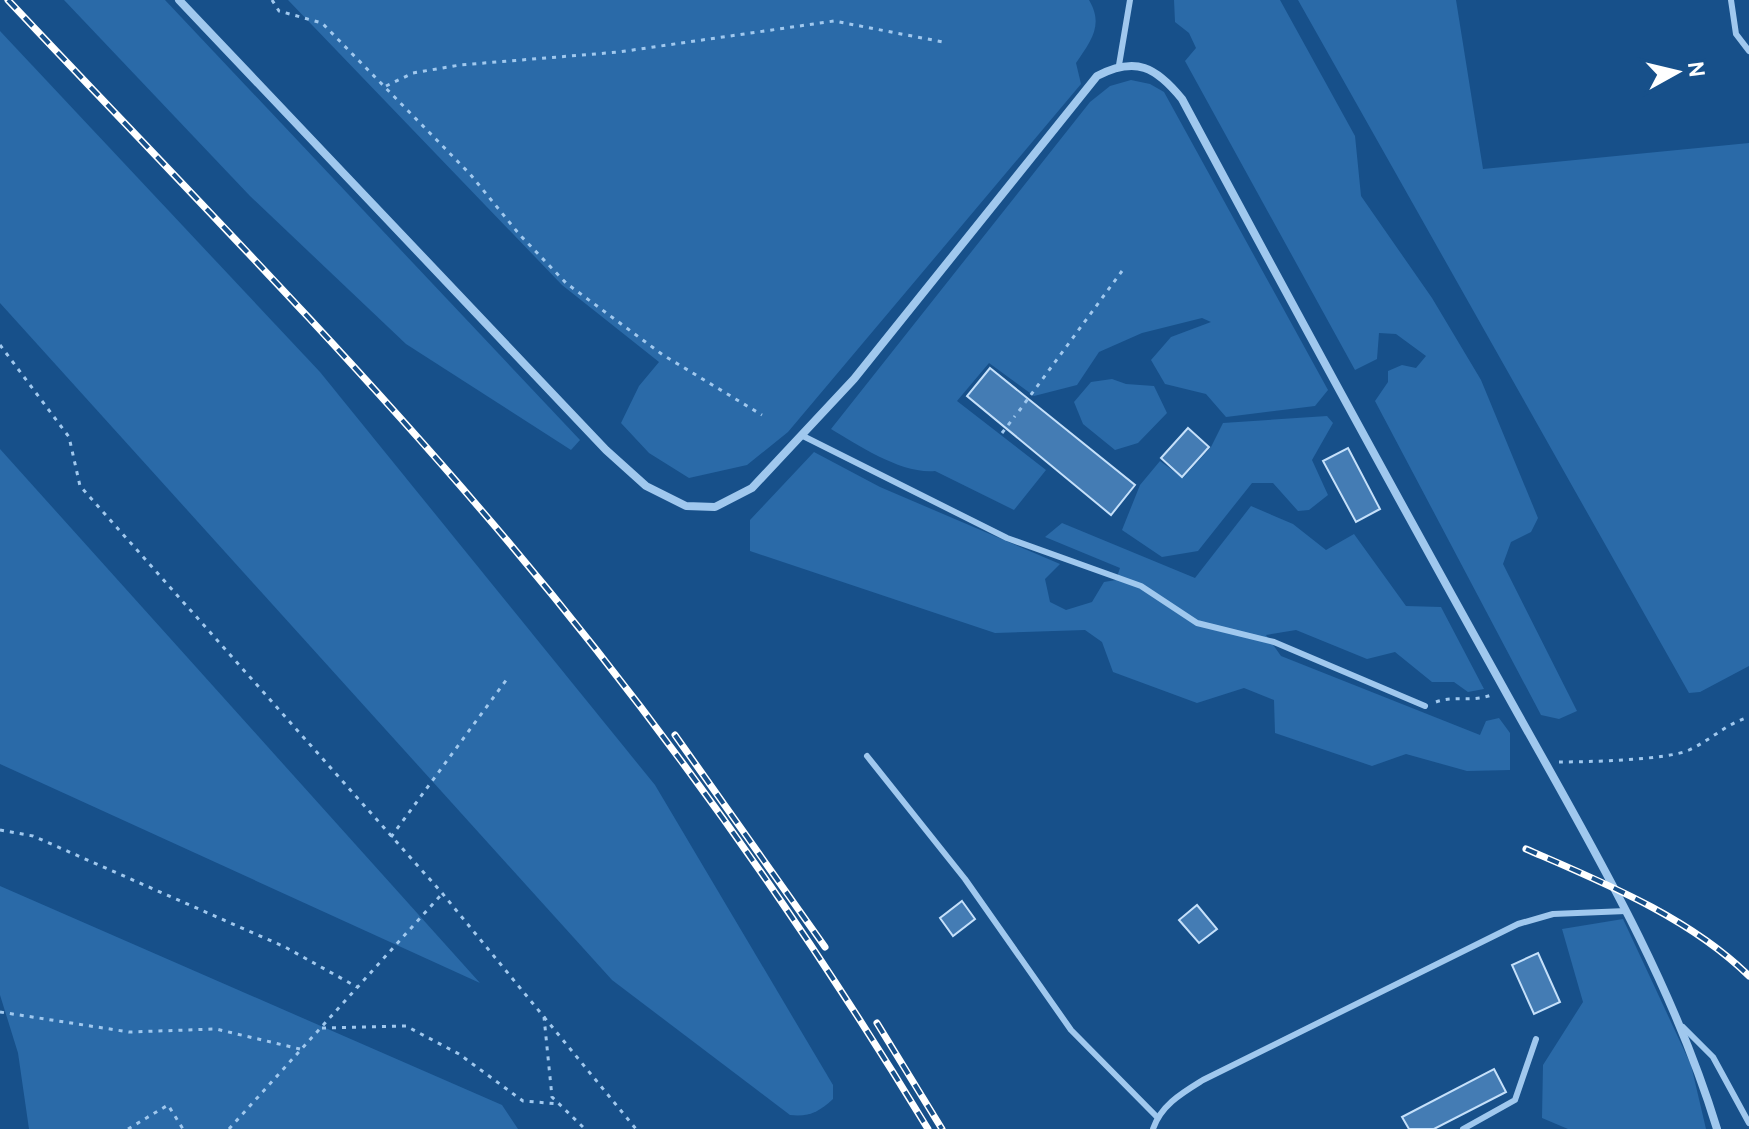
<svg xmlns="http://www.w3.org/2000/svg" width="1749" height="1129" viewBox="0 0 1749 1129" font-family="Overpass,sans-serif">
	<rect width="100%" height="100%" fill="#17508a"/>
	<g fill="#2a6aa8">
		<polygon points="64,0 165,0 580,440 571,450 406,344 250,196"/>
		<path d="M288 0H1089C1104 25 1091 41 1076 63L1081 84 788 432 747 465 689 478 649 453 621 423 639 386 659 362 562 285Z"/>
		<polygon points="1174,0 1280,0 1355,136 1361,196 1432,298 1481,380 1538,518 1531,532 1511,542 1503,564 1577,711 1559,719 1541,715 1375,401 1388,382 1388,371 1402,365 1416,368 1426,356 1396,334 1379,333 1377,359 1355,370 1185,61 1196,48 1189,33 1175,22"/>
		<polygon points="1298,0 1456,0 1483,169 1749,143 1749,666 1700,692 1689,693"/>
		<path d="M0 31 320 372 655 785 833 1085V1099C819 1112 809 1117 790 1115L612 980 0 303Z"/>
		<path d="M1131 80 1150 84 1164 92 1328 390 1315 406 1226 417 1206 394 1165 384 1151 360 1171 337 1211 322 1202 318 1142 333 1099 352 1077 385 1034 396 989 363 957 401 1046 470 1014 510 935 471C901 474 860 446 831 429L1090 102 1110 86Z"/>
		<polygon points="1112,379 1126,384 1154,386 1167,413 1138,443 1115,450 1083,424 1074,402 1091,382"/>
		<polygon points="1327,416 1333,423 1312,460 1328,495 1309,510 1298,511 1273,483 1252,483 1198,551 1162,557 1122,530 1140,485 1160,461 1183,478 1211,447 1223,423"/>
		<polygon points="0,449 480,983 0,764"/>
		<polygon points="814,452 880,487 1060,564 1045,579 1050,602 1066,610 1092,602 1104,582 1116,580 1120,568 1045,537 1062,523 1195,578 1251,506 1293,524 1326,550 1354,534 1406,606 1441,607 1484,689 1468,692 1454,682 1432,682 1395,652 1367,659 1296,630 1266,635 1281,656 1480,735 1486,721 1499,718 1510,733 1510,770 1467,771 1406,754 1372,766 1275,733 1274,700 1244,688 1197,703 1113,672 1102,642 1085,630 995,633 750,551 750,520"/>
		<polygon points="0,886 502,1105 518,1129 29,1129 18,1053 0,995"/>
		<polygon points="1623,919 1691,1065 1706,1129 1568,1129 1542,1118 1543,1065 1583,1002 1562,929"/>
	</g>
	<g fill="#447cb4" stroke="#c5e0fa" stroke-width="2">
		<polygon points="990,368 1135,485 1111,515 967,396"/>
		<polygon points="1188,428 1209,447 1182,477 1161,458"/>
		<polygon points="1348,448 1380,509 1356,522 1323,461"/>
		<polygon points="962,901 975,919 953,936 940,918"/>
		<polygon points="1197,905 1217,929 1199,943 1179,920"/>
		<polygon points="1538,953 1560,1002 1534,1014 1512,965"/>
		<polygon points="1494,1069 1506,1092 1434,1129 1409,1129 1402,1117"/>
	</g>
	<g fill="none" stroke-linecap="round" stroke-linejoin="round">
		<g stroke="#a0c8ee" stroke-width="3" stroke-dasharray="4 6" stroke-linecap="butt">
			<polyline points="272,0 279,11 322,23 470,174 519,234 566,283 663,355 762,415"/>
			<polyline points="386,86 413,73 460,65 619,52 834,21 943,42"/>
			<polyline points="0,345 69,437 80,486 442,893 544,1017 552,1097 585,1129"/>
			<polyline points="1019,411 1122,271"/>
			<polyline points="1002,433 1015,416"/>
			<path d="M1436 702C1455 695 1473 703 1494 694"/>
			<path d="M1559 762C1586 762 1668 760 1689 750 1711 740 1724 725 1749 717"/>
			<polyline points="0,830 33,836 285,947 357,987"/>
			<polyline points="391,837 507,679"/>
			<polyline points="0,1012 129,1032 216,1029 300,1049"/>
			<polyline points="544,1017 636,1129"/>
			<polyline points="322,1028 406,1026 459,1054 523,1101 560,1104"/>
			<polyline points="128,1129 168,1105 183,1129"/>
			<polyline points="229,1129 441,895"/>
		</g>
		<g stroke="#a0c8ee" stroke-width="6">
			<polyline points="1731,0 1736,34 1749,51"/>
			<polyline points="1119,65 1130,0"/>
			<polyline points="803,436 1007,538 1141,586 1197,623 1274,642 1425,706"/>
			<polyline points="867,756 965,879 1071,1030 1157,1117"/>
			<polyline points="1683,1027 1713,1057 1749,1123"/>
			<path d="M1153 1129C1161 1105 1182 1093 1203 1080L1518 924 1553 914 1626 911"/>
			<polyline points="1463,1129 1515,1100 1536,1039"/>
		</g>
		<path stroke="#a0c8ee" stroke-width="8" d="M179 0 606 450 646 486 686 506 715 507 752 488 854 379 1097 76C1136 56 1156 67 1182 99 1286 293 1391 486 1498 678 1579 825 1668 968 1717 1129"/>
		<defs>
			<g id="rail">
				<path d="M8 0C167 169 331 335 482 511 647 703 796 912 928 1129"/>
				<polyline points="675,735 825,947"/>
				<path d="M1526 849C1602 882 1689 917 1749 976"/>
				<polyline points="877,1023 942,1129"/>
			</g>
		</defs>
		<use href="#rail" stroke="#fff" stroke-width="7"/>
		<use href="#rail" stroke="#17508a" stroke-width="4" stroke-dasharray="12" stroke-linecap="butt"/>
	</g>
	<g transform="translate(1677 72) rotate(82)" stroke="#17508a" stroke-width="6" paint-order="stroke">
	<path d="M0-6L14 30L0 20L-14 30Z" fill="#ffffff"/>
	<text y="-12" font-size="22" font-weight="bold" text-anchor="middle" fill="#ffffff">N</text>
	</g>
</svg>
